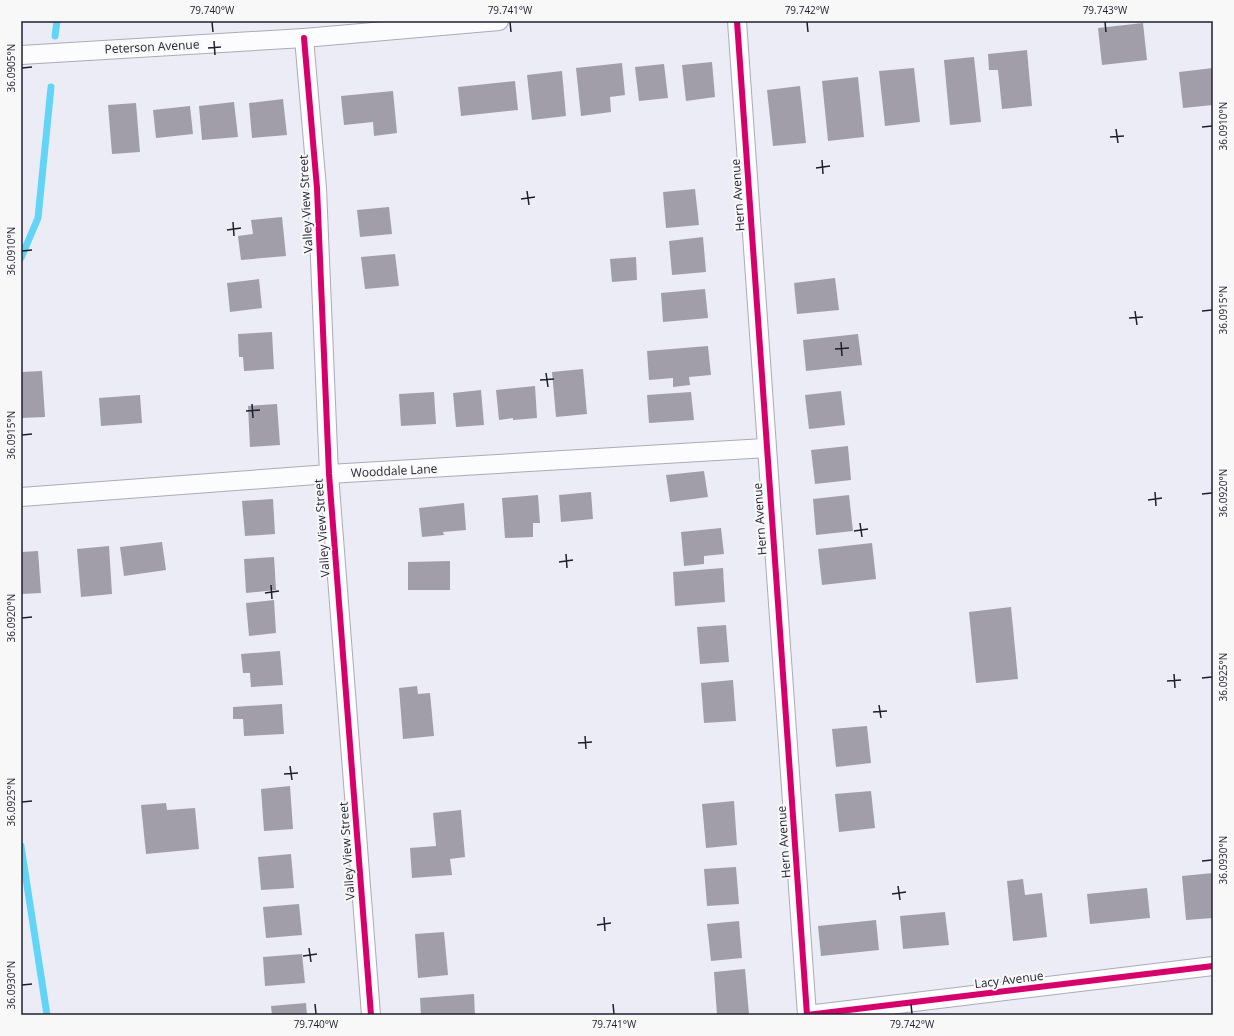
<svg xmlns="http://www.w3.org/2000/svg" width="1234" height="1036" viewBox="0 0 1234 1036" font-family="'Open Sans',sans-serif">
	<rect width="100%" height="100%" fill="#ececf6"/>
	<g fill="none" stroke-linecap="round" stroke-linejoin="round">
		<g stroke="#62d5f7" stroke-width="7">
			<polyline points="55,36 57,21"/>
			<polyline points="21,258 38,218 51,87"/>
			<polyline points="21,846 47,1015"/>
		</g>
	</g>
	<g fill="#a19ea9">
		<polygon points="1143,23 1147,60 1102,65 1098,28"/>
		<polygon points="1027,50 1032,106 1002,109 998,70 989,70 988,54"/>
		<polygon points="974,57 981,122 950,125 944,60"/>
		<polygon points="712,62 715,97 686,101 682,65"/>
		<polygon points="622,63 625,95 610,97 611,112 581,116 576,68"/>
		<polygon points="664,64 668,98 639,101 635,67"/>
		<polygon points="914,68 920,122 885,126 879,71"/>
		<polygon points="1213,68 1213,105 1183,108 1179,72"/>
		<polygon points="562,71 566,116 532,120 527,75"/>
		<polygon points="858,77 864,137 828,141 822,81"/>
		<polygon points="515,81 518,110 461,116 458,87"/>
		<polygon points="800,86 806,143 773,146 767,90"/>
		<polygon points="393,91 397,133 374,136 373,122 344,125 341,96"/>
		<polygon points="283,99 287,135 252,138 249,103"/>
		<polygon points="234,102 238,137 202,140 199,106"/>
		<polygon points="136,103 140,152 112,154 108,105"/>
		<polygon points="190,106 193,134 156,138 153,110"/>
		<polygon points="695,189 699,225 666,228 663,192"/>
		<polygon points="389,207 392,234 360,237 357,210"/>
		<polygon points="282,217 286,256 241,260 238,236 253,234 251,220"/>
		<polygon points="703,237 706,272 672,275 669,241"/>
		<polygon points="395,254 399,286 365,289 361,257"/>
		<polygon points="636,257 637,280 612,282 610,259"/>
		<polygon points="835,278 839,310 797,314 794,283"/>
		<polygon points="259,279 262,308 230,312 227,283"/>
		<polygon points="705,289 708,318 663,322 661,293"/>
		<polygon points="272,332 274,369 244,371 243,357 239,357 238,334"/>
		<polygon points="858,334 862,365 806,371 803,340"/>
		<polygon points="708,346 711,375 689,377 690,385 673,387 673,378 649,380 647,351"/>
		<polygon points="583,369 587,414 556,417 552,372"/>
		<polygon points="42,371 45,417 21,418 21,372"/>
		<polygon points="535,386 537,418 513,420 513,418 499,420 496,390"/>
		<polygon points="481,390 484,425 456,427 453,393"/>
		<polygon points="841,391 845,425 809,429 805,395"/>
		<polygon points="434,392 436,424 401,426 399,394"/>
		<polygon points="691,392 694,420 649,423 647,395"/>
		<polygon points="140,395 142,423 101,426 99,398"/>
		<polygon points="277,404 280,445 250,447 248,406"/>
		<polygon points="848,446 851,480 815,484 811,450"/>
		<polygon points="704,471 708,497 670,502 666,475"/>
		<polygon points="591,492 593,519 561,522 559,495"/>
		<polygon points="538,495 540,523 533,523 533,537 505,538 502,498"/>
		<polygon points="849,495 853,531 816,535 813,499"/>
		<polygon points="273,499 275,534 245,536 242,501"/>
		<polygon points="464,503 466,530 443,532 444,535 422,537 419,508"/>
		<polygon points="721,528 724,554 704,556 704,564 684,566 681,532"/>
		<polygon points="162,542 166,570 124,576 120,547"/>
		<polygon points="872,543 876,579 822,585 818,549"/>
		<polygon points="109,546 112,594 81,597 77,549"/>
		<polygon points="38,551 41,593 21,594 21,552"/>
		<polygon points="274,557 276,590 246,593 244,559"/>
		<polygon points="450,561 450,590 408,590 408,562"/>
		<polygon points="723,568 725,602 675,606 673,572"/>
		<polygon points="274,600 276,633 249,636 246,603"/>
		<polygon points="1011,607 1018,679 976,683 969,612"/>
		<polygon points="726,625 729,662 700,664 697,627"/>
		<polygon points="280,651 283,685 251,687 250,673 243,673 241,654"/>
		<polygon points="733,680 736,721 704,723 701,683"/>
		<polygon points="417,686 418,694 430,693 434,736 403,739 399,688"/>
		<polygon points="282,704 284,734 244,736 243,719 233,719 233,707"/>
		<polygon points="867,726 871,763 836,767 832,729"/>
		<polygon points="290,786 293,829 264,831 261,789"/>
		<polygon points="871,791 875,828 839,832 835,794"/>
		<polygon points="734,801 737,845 706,848 702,804"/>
		<polygon points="166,803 167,810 195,808 199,849 146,854 141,805"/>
		<polygon points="461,810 465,857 450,859 452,875 412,878 410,848 436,846 433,813"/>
		<polygon points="291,854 294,888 261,890 258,857"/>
		<polygon points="736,867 739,904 707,906 704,869"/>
		<polygon points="1213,873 1213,918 1186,920 1182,876"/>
		<polygon points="1023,879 1025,895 1042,893 1047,937 1013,941 1007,881"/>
		<polygon points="1147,888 1150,918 1090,924 1087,894"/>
		<polygon points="299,904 302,935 266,938 263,907"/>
		<polygon points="945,912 949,945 903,949 900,916"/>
		<polygon points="876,920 879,950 821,956 818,926"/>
		<polygon points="739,921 742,958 711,961 707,924"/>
		<polygon points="444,932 448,975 418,978 415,934"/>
		<polygon points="302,954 305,983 265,986 263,957"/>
		<polygon points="745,969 749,1014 717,1015 714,972"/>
		<polygon points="474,994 475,1015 421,1015 420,998"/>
		<polygon points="306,1003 307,1015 272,1015 271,1006"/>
	</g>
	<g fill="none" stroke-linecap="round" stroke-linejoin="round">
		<defs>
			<g id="minor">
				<polyline points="737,21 807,1015 1213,966"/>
				<polyline points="304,38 317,188 329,474 371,1015"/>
				<polyline points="21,55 304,38 499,21"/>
				<polyline points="21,497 329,474 766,448"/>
			</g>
		</defs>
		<use href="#minor" stroke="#aaabb6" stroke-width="20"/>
		<use href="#minor" stroke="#fcfcfe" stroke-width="18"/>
		<defs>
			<g id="cycleway">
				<polyline points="737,21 807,1015 1213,966"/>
				<polyline points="304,38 317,188 329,474 371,1015"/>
			</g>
		</defs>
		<use href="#cycleway" stroke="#f8f8f8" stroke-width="8"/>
		<use href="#cycleway" stroke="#d6006c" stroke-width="6"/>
	</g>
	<path fill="none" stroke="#1e1f2e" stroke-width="1.5" d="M212 22 213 32M510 22 511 32M807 22 808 32M1105 22 1106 32M214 41 215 55M208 48 221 47M22 68 32 67M1202 127 1212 126M1116 129 1118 143M1110 137 1124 136M822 160 823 174M816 168 830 166M527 191 529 205M521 199 535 197M233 222 234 236M227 230 241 228M22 251 32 250M1135 311 1137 325M1202 311 1212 310M1129 318 1143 317M841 342 842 356M835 349 849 348M546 373 548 387M540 380 554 379M252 404 253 418M246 411 260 410M22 435 32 434M1155 492 1156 506M1202 494 1212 493M1148 500 1162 498M860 523 862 537M854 531 868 529M566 554 567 568M559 562 573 560M271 585 272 599M265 593 279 591M22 618 32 617M1174 674 1175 688M1202 678 1212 677M1167 681 1181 680M879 705 881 718M873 712 887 711M585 736 586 749M578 743 592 742M290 766 292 780M284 774 298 773M22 802 32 801M1202 861 1212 860M898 886 900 900M892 894 906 892M604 917 605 931M597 925 611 923M309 948 311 962M303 956 317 954M22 985 32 984M315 1004 316 1014M613 1004 614 1014M911 1004 912 1014"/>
	<g text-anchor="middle" stroke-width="4" stroke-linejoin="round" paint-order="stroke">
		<g font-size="12" fill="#1e1f2e" stroke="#f8f8f8">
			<text transform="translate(152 47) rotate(-3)" y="4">Peterson Avenue</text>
			<text transform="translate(738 195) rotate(-94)" y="4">Hern Avenue</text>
			<text transform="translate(306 204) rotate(-93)" y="4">Valley View Street</text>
			<text transform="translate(394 471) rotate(-3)" y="4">Wooddale Lane</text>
			<text transform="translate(760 519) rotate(-94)" y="4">Hern Avenue</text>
			<text transform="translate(322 528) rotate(-94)" y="4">Valley View Street</text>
			<text transform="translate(784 842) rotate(-94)" y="4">Hern Avenue</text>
			<text transform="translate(347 851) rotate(-94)" y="4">Valley View Street</text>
			<text transform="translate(1009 980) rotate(-7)" y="4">Lacy Avenue</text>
		</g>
	</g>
	<rect width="1234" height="1036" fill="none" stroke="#f8f8f8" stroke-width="44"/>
	<rect x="22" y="22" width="1190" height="992" fill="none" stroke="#1e1f2e" stroke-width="1.5"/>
	<g font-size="10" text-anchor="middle" fill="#1e1f2e">
		<text x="212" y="14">79.740°W</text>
		<text x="510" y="14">79.741°W</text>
		<text x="807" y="14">79.742°W</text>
		<text x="1105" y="14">79.743°W</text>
		<text transform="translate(11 68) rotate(-90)" y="4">36.0905°N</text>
		<text transform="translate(1223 126) rotate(-90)" y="4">36.0910°N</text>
		<text transform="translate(11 251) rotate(-90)" y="4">36.0910°N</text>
		<text transform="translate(1223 310) rotate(-90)" y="4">36.0915°N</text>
		<text transform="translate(11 435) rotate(-90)" y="4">36.0915°N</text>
		<text transform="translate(1223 493) rotate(-90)" y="4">36.0920°N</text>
		<text transform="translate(11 618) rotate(-90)" y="4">36.0920°N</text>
		<text transform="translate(1223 677) rotate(-90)" y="4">36.0925°N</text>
		<text transform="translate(11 802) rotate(-90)" y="4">36.0925°N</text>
		<text transform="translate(1223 860) rotate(-90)" y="4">36.0930°N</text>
		<text transform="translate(11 985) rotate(-90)" y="4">36.0930°N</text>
		<text x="316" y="1028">79.740°W</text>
		<text x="614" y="1028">79.741°W</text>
		<text x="912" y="1028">79.742°W</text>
	</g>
</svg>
